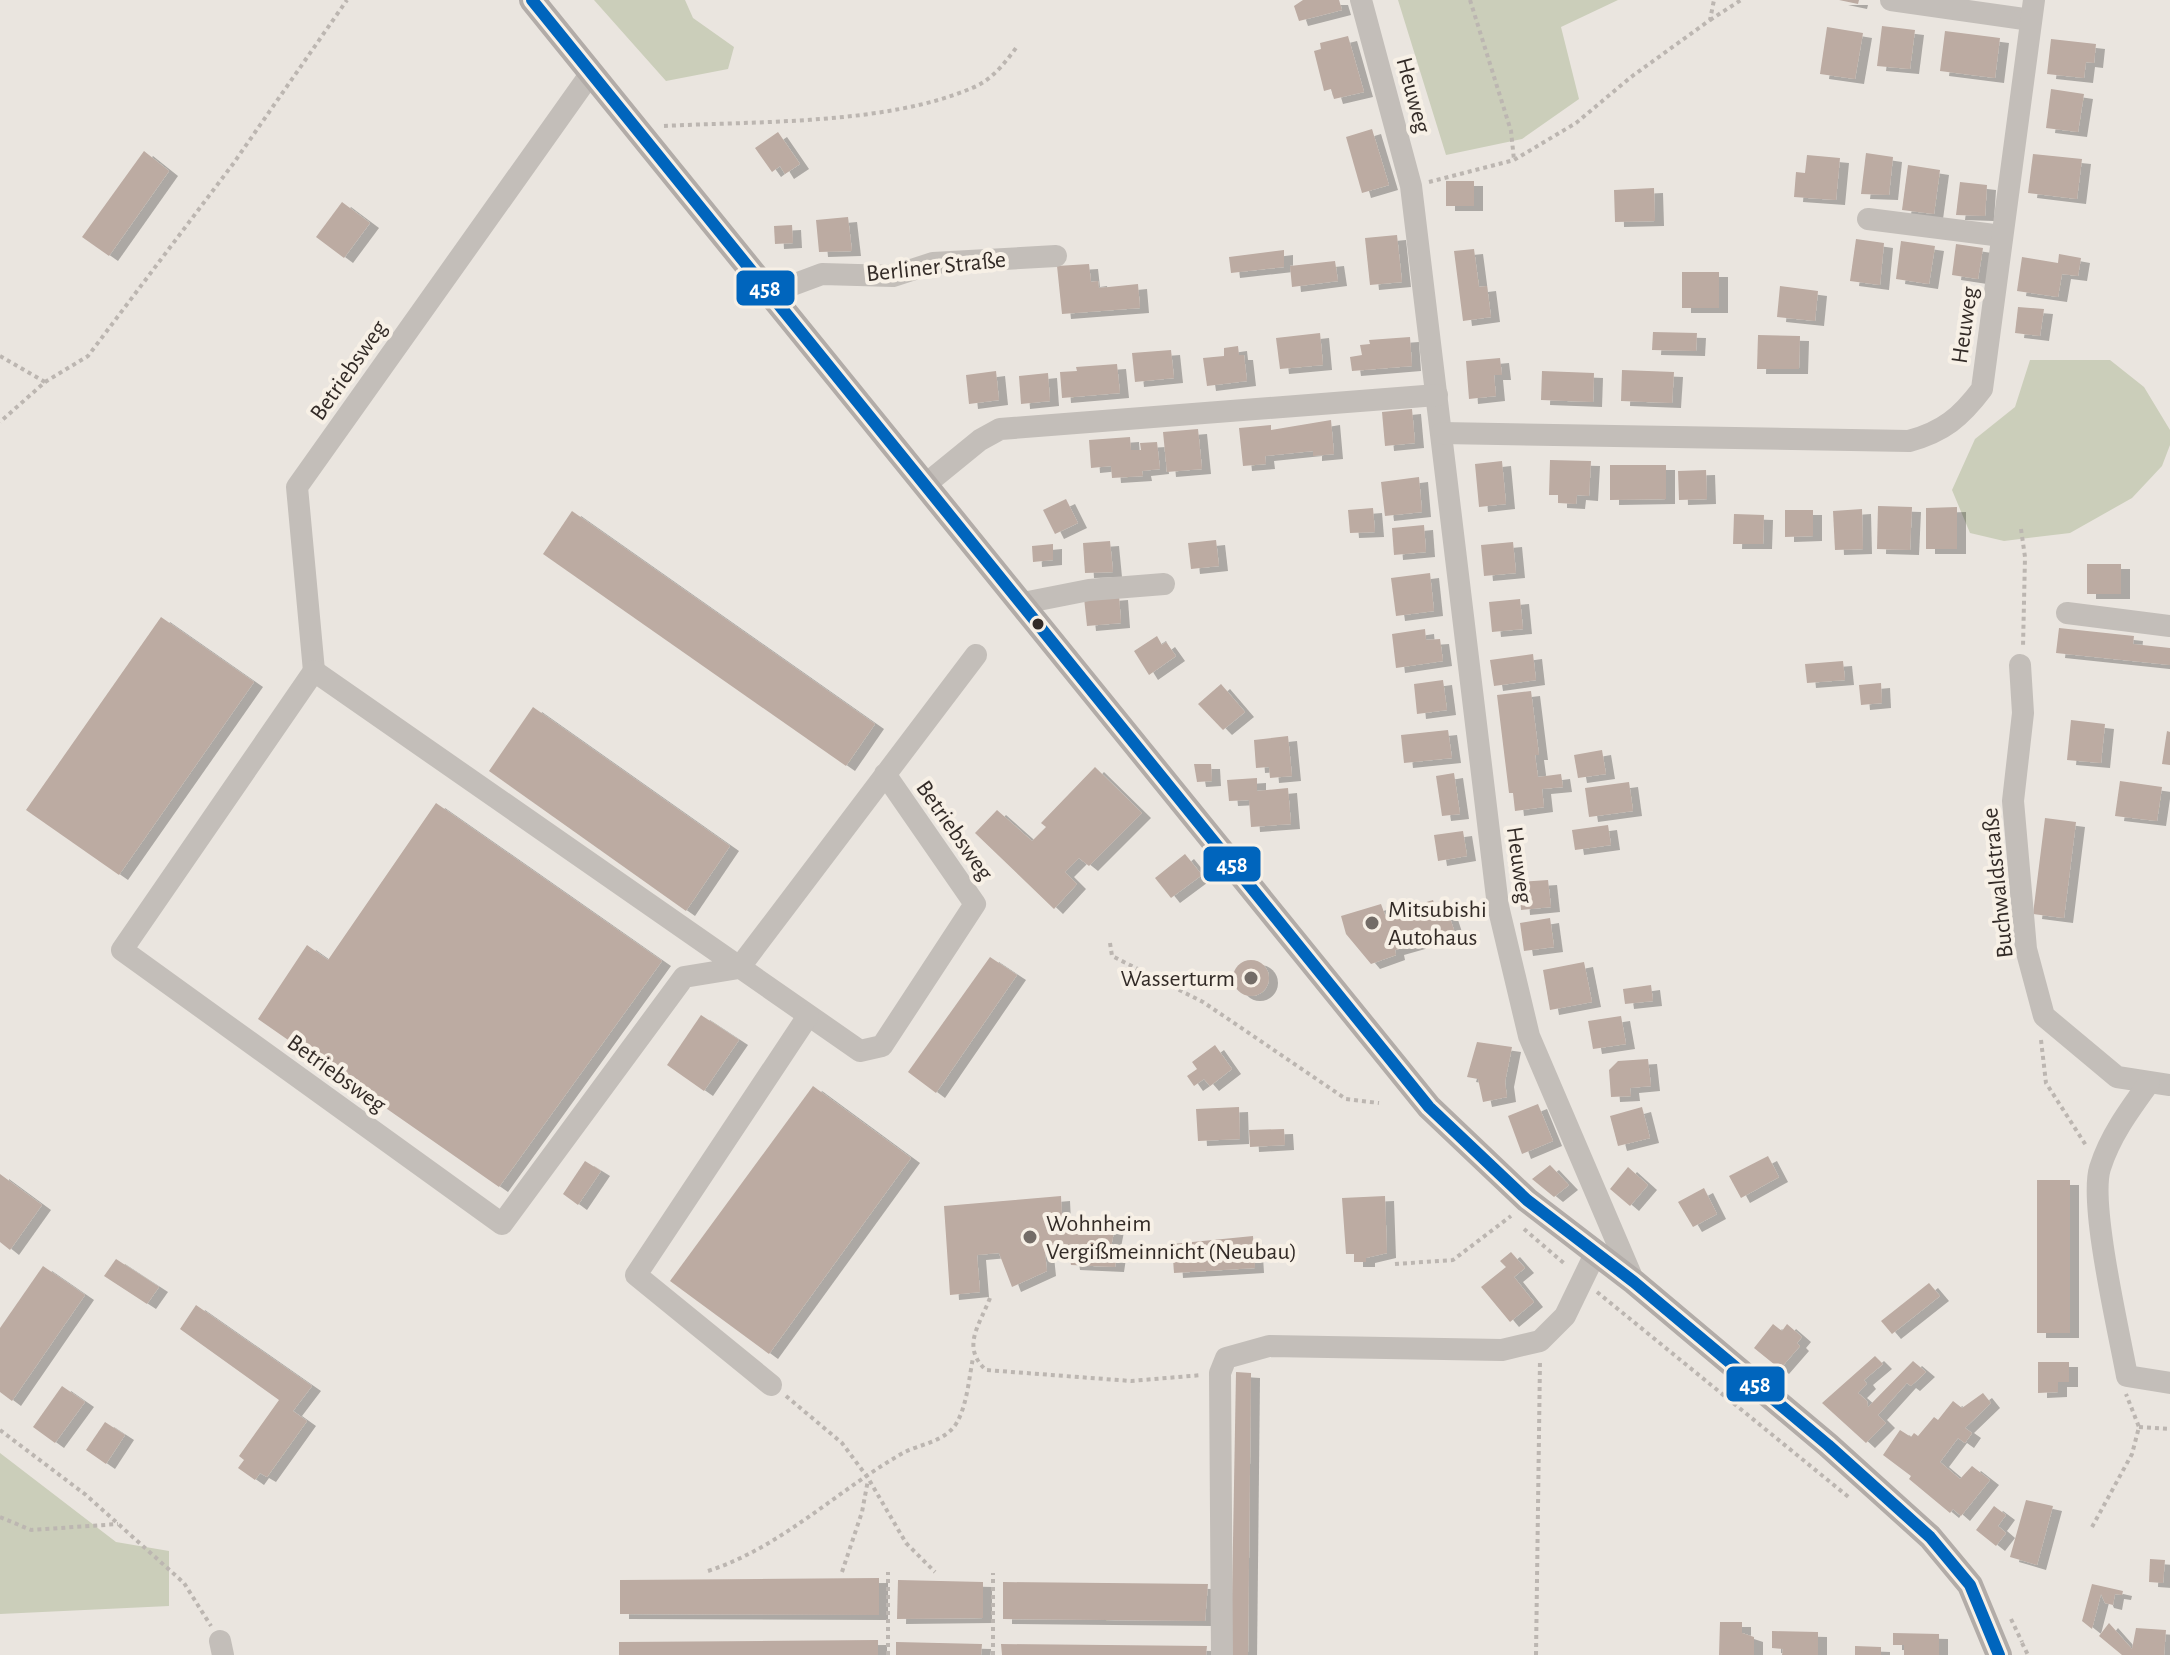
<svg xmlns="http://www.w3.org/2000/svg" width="2170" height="1655" viewBox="0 0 2170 1655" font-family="'Alegreya Sans',sans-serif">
	<defs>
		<filter id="shadow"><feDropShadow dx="9" dy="5" stdDeviation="0" flood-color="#0004"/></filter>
	</defs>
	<rect width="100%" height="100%" fill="#eae5df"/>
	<g fill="#cbceba">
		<polygon points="594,0 685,0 693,18 734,47 728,69 666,81"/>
		<polygon points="1398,0 1618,0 1561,27 1579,99 1522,139 1446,155"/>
		<polygon points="2030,360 2110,360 2144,387 2170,430 2170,445 2162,466 2132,498 2070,533 2004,541 1970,533 1952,490 1975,439 2015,407"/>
		<polygon points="0,1453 116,1542 169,1551 169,1606 0,1614"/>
	</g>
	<g fill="#bcaba2" filter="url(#shadow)">
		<polygon points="1303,0 1339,0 1342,10 1299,21 1294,6"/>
		<polygon points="1839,0 1859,0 1858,4"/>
		<polygon points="1882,26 1915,30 1910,69 1877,66"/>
		<polygon points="1827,27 1863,33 1855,79 1820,74"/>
		<polygon points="1945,31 2000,38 1995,78 1940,71"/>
		<polygon points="1348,36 1364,92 1334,99 1331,89 1324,91 1314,51 1321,49 1320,43"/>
		<polygon points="2051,39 2096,44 2094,63 2086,62 2084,78 2047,74"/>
		<polygon points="2051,89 2084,94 2078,132 2046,128"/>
		<polygon points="1372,129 1389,185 1362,193 1346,137"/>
		<polygon points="778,132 800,164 785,174 780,166 772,172 755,148"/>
		<polygon points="144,151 169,171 109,256 82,237"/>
		<polygon points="1866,153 1893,157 1889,195 1861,194"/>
		<polygon points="2033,154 2082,159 2077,199 2028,193"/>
		<polygon points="1807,155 1840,158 1836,200 1794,197 1796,172 1805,173"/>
		<polygon points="1908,165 1940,170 1934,214 1902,210"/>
		<rect x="1446" y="181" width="28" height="25"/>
		<polygon points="1960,182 1987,185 1985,216 1956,215"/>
		<polygon points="1654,188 1655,221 1615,222 1614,190"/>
		<polygon points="342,202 370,223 344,258 316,237"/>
		<polygon points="848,217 852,251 819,252 816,220"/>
		<polygon points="792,225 793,243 775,244 774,226"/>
		<polygon points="1397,235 1402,282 1370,285 1365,238"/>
		<polygon points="1856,239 1884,243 1880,285 1850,281"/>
		<polygon points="1901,241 1935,246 1929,284 1896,279"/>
		<polygon points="1956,244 1983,248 1978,279 1952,275"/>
		<polygon points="1474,249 1479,287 1487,286 1491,317 1463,321 1454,251"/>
		<polygon points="1284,250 1284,267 1231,273 1229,257"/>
		<polygon points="2059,254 2081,258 2078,276 2062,274 2058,297 2017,291 2022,257 2058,263"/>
		<polygon points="1335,261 1338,281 1292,287 1290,266"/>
		<polygon points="1089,264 1091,282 1098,281 1099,288 1138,284 1140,308 1062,314 1057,266"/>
		<rect x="1682" y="272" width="37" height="36"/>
		<polygon points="1780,286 1818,291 1815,321 1777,317"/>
		<polygon points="2018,307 2044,309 2040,336 2015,333"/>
		<polygon points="1653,332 1697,333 1696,351 1652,350"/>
		<polygon points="1320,333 1323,365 1280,369 1276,338"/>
		<polygon points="1758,335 1800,336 1799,369 1757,369"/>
		<polygon points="1410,337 1412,366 1352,371 1350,357 1362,355 1360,345 1370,344 1369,340"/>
		<polygon points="1238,346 1239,355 1244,355 1247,381 1207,386 1203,358 1224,356 1224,348"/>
		<polygon points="1171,350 1174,378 1135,382 1132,353"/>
		<polygon points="1500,358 1502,375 1494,375 1496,396 1469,399 1466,361"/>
		<polygon points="1117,364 1120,393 1062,398 1060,372 1077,371 1076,367"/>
		<polygon points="1622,370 1674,372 1672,403 1621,401"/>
		<polygon points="996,371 999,400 969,404 966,375"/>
		<polygon points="1542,371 1594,373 1593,402 1541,400"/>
		<polygon points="1048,373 1050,401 1021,404 1019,376"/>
		<polygon points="1412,409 1415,443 1385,446 1382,412"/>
		<polygon points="1331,420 1334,454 1313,456 1313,451 1265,456 1266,464 1243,466 1239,428 1271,425 1271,430"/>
		<polygon points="1198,429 1202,469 1167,472 1163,432"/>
		<polygon points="1130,437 1131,450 1141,450 1140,443 1157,442 1160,469 1142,471 1143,476 1112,478 1111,466 1091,468 1089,440"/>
		<polygon points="1550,460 1591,461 1589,496 1577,495 1576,504 1558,503 1558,495 1549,495"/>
		<polygon points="1502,461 1506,504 1479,507 1475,464"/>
		<polygon points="1610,465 1666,465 1666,499 1610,500"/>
		<polygon points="1706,470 1707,499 1679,500 1678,471"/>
		<polygon points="1419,477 1422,512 1385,516 1381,482"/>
		<polygon points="1066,499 1078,523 1055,534 1043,510"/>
		<polygon points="1878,506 1912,507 1910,550 1877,549"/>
		<polygon points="1957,507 1957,549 1926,549 1926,508"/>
		<polygon points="1373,508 1375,532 1350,533 1348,510"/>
		<polygon points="1862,509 1863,549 1835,550 1833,511"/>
		<polygon points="1785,510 1813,510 1813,536 1785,537"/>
		<polygon points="572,511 875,724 846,766 543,554"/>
		<polygon points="1734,514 1764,515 1763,544 1733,544"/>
		<polygon points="1424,525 1426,552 1394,555 1392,528"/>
		<polygon points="1216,540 1219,566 1191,569 1188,543"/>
		<polygon points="1110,541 1113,572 1085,573 1083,543"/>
		<polygon points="1513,542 1516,573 1484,576 1481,545"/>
		<polygon points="1053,544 1053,560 1033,562 1032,546"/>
		<rect x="2087" y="564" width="34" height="30"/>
		<polygon points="1430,573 1434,611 1396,616 1391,578"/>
		<polygon points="1119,595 1121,623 1087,626 1084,598"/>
		<polygon points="1520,599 1523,629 1492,632 1489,602"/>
		<polygon points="161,617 254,682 119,875 26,810"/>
		<polygon points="2059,628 2134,636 2133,644 2170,648 2170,665 2056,653"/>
		<polygon points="1425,629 1426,640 1440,639 1443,661 1396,668 1392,634"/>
		<polygon points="1157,636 1162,645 1166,642 1176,656 1149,675 1134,651"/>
		<polygon points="1533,654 1536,680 1494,686 1490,660"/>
		<polygon points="1843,661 1845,680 1807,683 1805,664"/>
		<polygon points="1443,680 1447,710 1417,714 1414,684"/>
		<polygon points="1881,683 1882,703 1861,705 1859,685"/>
		<polygon points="1221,684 1245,712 1223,730 1198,704"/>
		<polygon points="1531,691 1539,755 1535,755 1538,777 1561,774 1563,787 1542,789 1544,807 1515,811 1513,793 1509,793 1497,695"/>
		<polygon points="533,707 730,846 686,911 489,771"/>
		<polygon points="2071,720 2105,724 2101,763 2067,760"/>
		<polygon points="1448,730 1452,758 1404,763 1401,735"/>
		<polygon points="2167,731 2170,732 2170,765 2162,764"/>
		<polygon points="1288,736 1292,776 1270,778 1269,767 1256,768 1254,740"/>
		<polygon points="1602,750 1606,774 1578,778 1574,755"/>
		<polygon points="1194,764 1211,764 1212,781 1197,782"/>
		<polygon points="1095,767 1142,813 1089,866 1079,858 1065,872 1077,884 1054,909 975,833 997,810 1032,841 1046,827 1041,823"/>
		<polygon points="1454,773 1460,814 1442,816 1436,776"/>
		<polygon points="1257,778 1257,791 1288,788 1291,824 1251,827 1249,800 1229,801 1227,780"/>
		<polygon points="2120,781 2162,787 2157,821 2115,816"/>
		<polygon points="1629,782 1633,811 1589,817 1585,788"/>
		<polygon points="436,803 662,961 499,1187 258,1019 307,945 328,960"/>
		<polygon points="2045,818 2076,822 2064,918 2033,914"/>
		<polygon points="1608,825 1611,845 1575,850 1572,830"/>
		<polygon points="1463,831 1467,856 1438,861 1434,835"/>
		<polygon points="1185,854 1202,875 1171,898 1155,878"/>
		<polygon points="1548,880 1551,907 1521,910 1519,882"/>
		<polygon points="1433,900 1437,914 1448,912 1455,933 1395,950 1396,955 1371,964 1346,934 1341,916 1381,904 1385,915"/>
		<polygon points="1550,918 1554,947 1524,951 1520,923"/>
		<polygon points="990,957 1017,975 936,1093 908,1072"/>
		<circle cx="1251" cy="978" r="18"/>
		<polygon points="1584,962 1592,1002 1550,1010 1543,970"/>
		<polygon points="1651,985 1653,1001 1625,1004 1623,989"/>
		<polygon points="701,1015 739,1040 704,1091 667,1065"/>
		<polygon points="1621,1016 1626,1044 1593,1049 1588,1021"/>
		<polygon points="1477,1042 1512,1047 1505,1082 1507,1097 1483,1102 1478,1079 1467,1077"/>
		<polygon points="1215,1045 1232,1069 1210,1086 1204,1079 1194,1086 1187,1076 1197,1069 1192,1062"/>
		<polygon points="1648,1059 1651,1086 1630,1088 1631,1096 1611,1097 1609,1070 1618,1061"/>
		<polygon points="813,1086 911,1158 769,1354 670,1281"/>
		<polygon points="1538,1104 1553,1141 1522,1154 1508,1116"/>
		<polygon points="1239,1107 1240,1139 1198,1141 1196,1109"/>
		<polygon points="1642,1107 1650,1138 1618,1146 1610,1116"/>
		<polygon points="1284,1129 1285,1145 1250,1147 1249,1130"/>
		<polygon points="1768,1156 1779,1177 1741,1198 1729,1176"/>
		<polygon points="585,1161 601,1171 578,1205 563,1194"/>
		<polygon points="1550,1165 1569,1185 1554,1197 1532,1179"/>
		<polygon points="1628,1167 1648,1185 1630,1206 1610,1189"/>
		<polygon points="0,1174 42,1205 10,1250 0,1242"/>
		<rect x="2037" y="1180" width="33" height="153"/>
		<polygon points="1704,1188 1717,1214 1693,1227 1678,1202"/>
		<polygon points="1061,1196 1062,1217 1115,1227 1111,1247 1118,1247 1115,1267 1071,1265 1069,1252 1045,1252 1047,1271 1012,1287 999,1253 977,1255 980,1292 950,1295 944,1206"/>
		<polygon points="1385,1196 1387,1253 1366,1258 1366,1262 1354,1262 1354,1254 1346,1254 1342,1198"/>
		<polygon points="1253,1236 1255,1268 1174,1273 1172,1244"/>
		<polygon points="1511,1252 1525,1268 1514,1277 1534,1302 1510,1322 1481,1287 1506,1267 1500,1261"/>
		<polygon points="116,1259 159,1287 147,1304 104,1276"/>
		<polygon points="43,1266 85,1295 12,1401 0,1392 0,1328"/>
		<polygon points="1929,1283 1940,1296 1892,1334 1881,1321"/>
		<polygon points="196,1305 312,1386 293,1411 307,1421 267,1477 260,1473 255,1480 238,1468 244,1460 239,1456 279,1400 180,1329"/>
		<polygon points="1773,1324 1782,1331 1787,1324 1802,1337 1797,1343 1800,1346 1780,1369 1754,1348"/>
		<polygon points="1875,1356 1883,1364 1864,1380 1867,1384 1858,1393 1867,1401 1868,1407 1913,1361 1926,1372 1911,1386 1907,1383 1878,1415 1886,1423 1866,1443 1822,1403"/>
		<polygon points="2038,1362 2069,1362 2069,1382 2058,1382 2058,1392 2038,1393"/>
		<polygon points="1236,1372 1251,1373 1248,1655 1231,1655"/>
		<polygon points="62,1386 85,1402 55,1443 33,1427"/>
		<polygon points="1983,1393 1991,1403 1965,1428 1972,1433 1965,1443 1958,1438 1940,1462 1960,1479 1972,1466 1990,1480 1961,1516 1953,1509 1950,1513 1909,1479 1911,1476 1883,1455 1900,1430 1911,1437 1914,1433 1918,1436 1934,1417 1938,1420 1953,1401 1962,1408"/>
		<polygon points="105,1422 125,1435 106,1464 86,1450"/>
		<polygon points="2026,1500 2053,1506 2037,1565 2010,1557"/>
		<polygon points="1994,1506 2006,1515 1998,1526 2006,1533 1996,1546 1976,1530"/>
		<polygon points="2150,1559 2165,1560 2163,1583 2149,1582"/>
		<polygon points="879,1578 879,1615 620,1614 620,1580"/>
		<polygon points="898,1580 983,1582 983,1618 897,1619"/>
		<polygon points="1003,1582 1208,1584 1205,1621 1003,1619"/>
		<polygon points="2092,1584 2123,1591 2122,1595 2115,1594 2113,1605 2105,1603 2101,1594 2092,1629 2082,1621"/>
		<polygon points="1720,1622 1742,1622 1742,1633 1754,1637 1754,1655 1719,1655"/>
		<polygon points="2109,1623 2132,1649 2136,1628 2166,1630 2164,1655 2122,1655 2099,1636"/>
		<polygon points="1772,1631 1818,1632 1818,1655 1782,1655 1783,1649 1772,1648"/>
		<polygon points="1893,1633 1939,1634 1939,1655 1904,1655 1904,1645 1893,1645"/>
		<polygon points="878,1640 878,1655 619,1655 619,1642"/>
		<polygon points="896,1642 982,1644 981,1655 896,1655"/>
		<polygon points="1001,1644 1207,1646 1206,1655 1002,1655"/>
		<polygon points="1855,1646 1881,1647 1881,1655 1855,1655"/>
	</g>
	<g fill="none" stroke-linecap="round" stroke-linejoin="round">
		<g stroke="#bcb6b1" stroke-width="4" stroke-dasharray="4 4" stroke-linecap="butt">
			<polyline points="1470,0 1511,131 1514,160"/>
			<polyline points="1710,20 1741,0"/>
			<path d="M664 126C757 121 886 125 972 88 992 80 1004 64 1016 48"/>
			<polyline points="1429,182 1514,160 1576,123 1631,77 1710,20 1714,0"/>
			<polyline points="0,356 45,382 0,422"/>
			<polyline points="45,382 88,356 233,164 347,0"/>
			<polyline points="2021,529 2025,557 2023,647"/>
			<polyline points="1110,943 1112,956 1203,1002 1346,1099 1379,1103"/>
			<polyline points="2041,1040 2046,1083 2087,1147"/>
			<polyline points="1524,1229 1566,1265"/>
			<polyline points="1395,1264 1453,1260 1511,1216"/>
			<polyline points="1597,1292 1851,1499"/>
			<path d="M990 1298C979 1326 961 1347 986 1370L1131 1381 1202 1375"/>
			<polyline points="786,1396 842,1443 868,1478 906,1543 935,1572"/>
			<polyline points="2139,1427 2170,1429"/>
			<polyline points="0,1430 86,1495 184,1583 211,1626"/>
			<polyline points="0,1517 31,1530 118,1524"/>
			<polyline points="2092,1527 2132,1454 2139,1427 2126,1394"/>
			<path d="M708 1571C782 1547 836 1491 903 1453 920 1444 944 1442 956 1424 967 1406 969 1378 973 1358"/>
			<polyline points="842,1572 862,1512 868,1480"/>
			<polyline points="2011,1619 2022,1642"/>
			<polyline points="2022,1643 2028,1655"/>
			<polyline points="888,1655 888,1572"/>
			<polyline points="993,1655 993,1573"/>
			<polyline points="1536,1655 1540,1360"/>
		</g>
		<g stroke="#c3beb9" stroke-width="22">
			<polyline points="1361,0 1411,186 1498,906 1529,1036 1634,1282"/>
			<polyline points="1891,0 2031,20"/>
			<polyline points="1868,219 2002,236"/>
			<polyline points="771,293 822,274 893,276 933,263 1056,256"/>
			<path d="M1442 433 1909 441C1943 432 1961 417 1982 389L2034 0"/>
			<polyline points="926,484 980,440 1000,429 1437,395"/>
			<polyline points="1023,603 1089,590 1164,584"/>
			<polyline points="2067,613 2170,626"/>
			<polyline points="2020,665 2023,713 2013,801 2026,949 2044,1016 2117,1077 2170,1085"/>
			<polyline points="314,671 297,487 591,73"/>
			<polyline points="885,774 975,904 882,1046 860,1051 314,671 122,950 502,1224 684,977 739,968 976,655"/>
			<path d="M2149 1083C2130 1109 2110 1136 2100 1168 2089 1204 2119 1332 2127 1376L2170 1383"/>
			<polyline points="771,1385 636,1275 808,1016"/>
			<polyline points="220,1641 223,1655"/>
			<polyline points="1222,1655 1220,1373 1226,1358 1269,1346 1502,1350 1540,1341 1565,1316 1596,1252"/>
		</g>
		<polyline stroke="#b2aca8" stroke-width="26" points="532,0 1429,1107 1527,1200 1634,1282 1828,1445 1930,1537 1970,1585 1999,1655"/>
		<defs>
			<polyline id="bus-1" points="532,0 1429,1107 1527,1200 1634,1282 1828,1445 1930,1537 1970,1585 1999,1655"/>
		</defs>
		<use href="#bus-1" stroke="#f7f0e6" stroke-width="18"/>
		<use href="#bus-1" stroke="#0065bd" stroke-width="12"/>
	</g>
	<circle fill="#332b27" stroke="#f7f0e6" stroke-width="3" cx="1038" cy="624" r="7"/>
	<g fill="#736c67" stroke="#f7f0e6" stroke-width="3">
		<circle cx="1372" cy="923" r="8"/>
		<circle cx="1251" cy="978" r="8"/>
		<circle cx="1030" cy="1237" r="8"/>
	</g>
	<g text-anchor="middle" stroke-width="8" stroke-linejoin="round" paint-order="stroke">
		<g font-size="24" fill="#332b27" stroke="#f7f0e6">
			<text transform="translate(1414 95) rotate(75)" y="8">Heuweg</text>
			<text transform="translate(936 266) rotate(-6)" y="8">Berliner Straße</text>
			<text transform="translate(1964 325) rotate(-82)" y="8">Heuweg</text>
			<text transform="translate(348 370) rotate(-55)" y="8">Betriebsweg</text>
			<text transform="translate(955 830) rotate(55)" y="8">Betriebsweg</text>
			<text transform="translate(1520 865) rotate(82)" y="8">Heuweg</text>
			<text transform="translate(1997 883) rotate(-96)" y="8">Buchwaldstraße</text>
			<text transform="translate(337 1073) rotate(36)" y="8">Betriebsweg</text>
		</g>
		<g font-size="24" fill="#332b27" stroke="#f7f0e6" text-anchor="start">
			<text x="1388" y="917">Mitsubishi<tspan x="1388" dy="28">Autohaus</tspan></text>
			<text x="1235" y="986" text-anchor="end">Wasserturm</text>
			<text x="1046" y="1231">Wohnheim<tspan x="1046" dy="28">Vergißmeinnicht (Neubau)</tspan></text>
		</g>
	</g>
	<g stroke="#f7f0e6" stroke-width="3">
		<rect x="735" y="269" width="61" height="38" rx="8" fill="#0065bd"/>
		<rect x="1202" y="845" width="60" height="38" rx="8" fill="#0065bd"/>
		<rect x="1725" y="1365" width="61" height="38" rx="8" fill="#0065bd"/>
	</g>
	<g font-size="22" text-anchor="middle" font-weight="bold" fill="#fff">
		<text x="765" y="296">458</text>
		<text x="1232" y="872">458</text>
		<text x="1755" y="1392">458</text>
	</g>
</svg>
